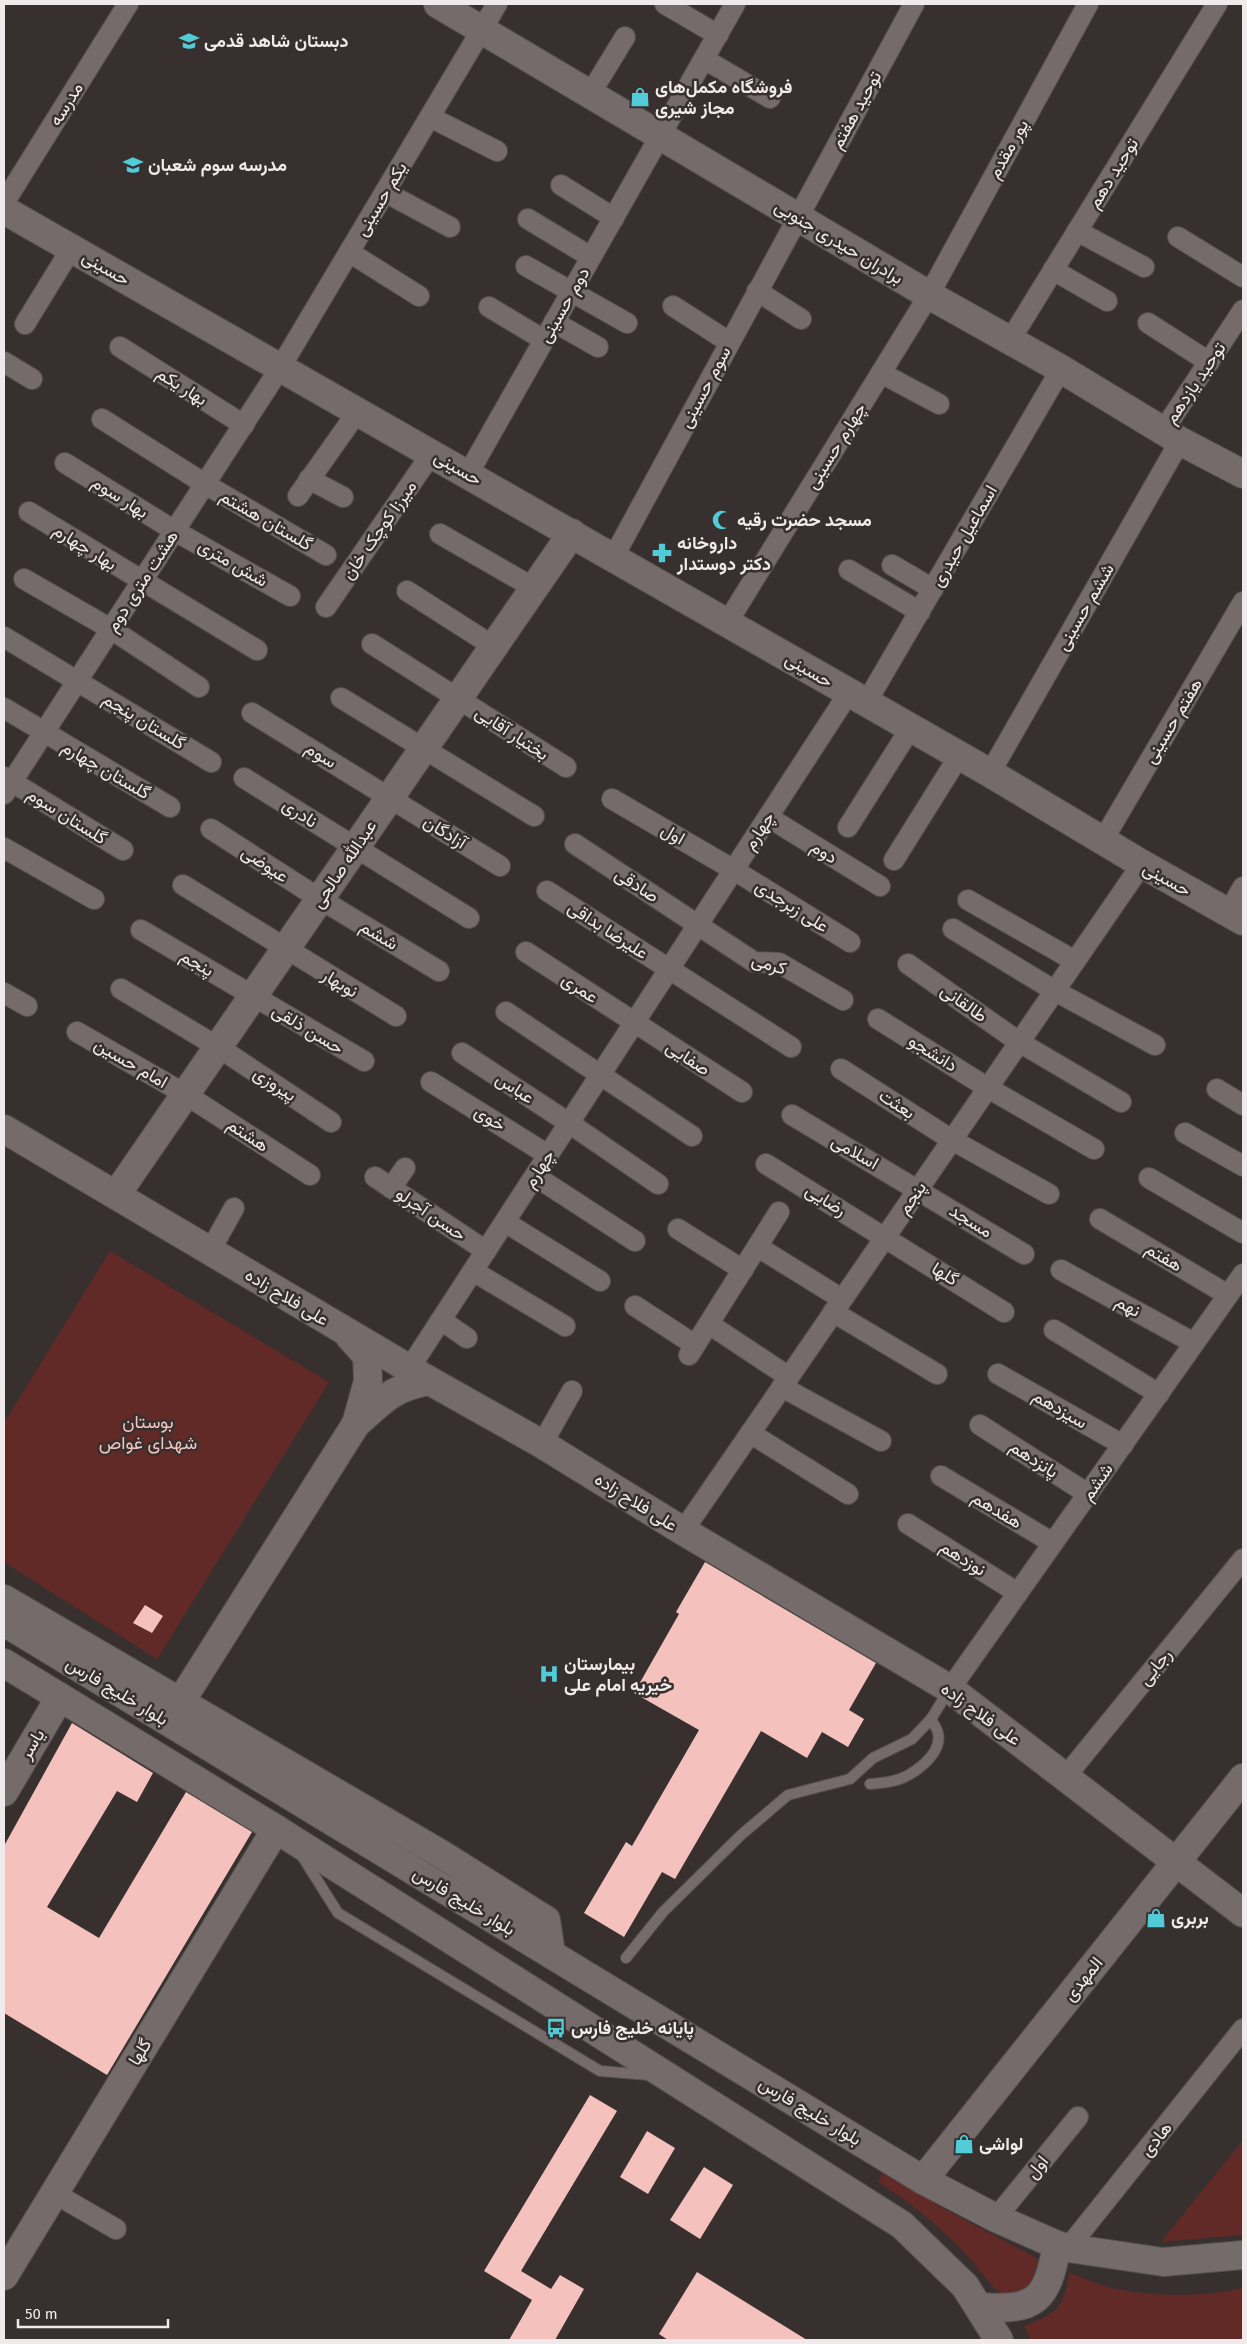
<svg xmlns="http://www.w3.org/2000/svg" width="1247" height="2344" viewBox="0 0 1247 2344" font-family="'Fira Sans',Vazirmatn,sans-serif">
	<rect width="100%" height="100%" fill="#37302f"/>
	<g fill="#622a27">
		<polygon points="110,1251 329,1382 157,1659 4,1562 4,1423"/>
		<polygon points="1243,2140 1243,2235 1161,2242"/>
		<path d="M883 2172 950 2212 1038 2259 1040 2265 1038 2283 1008 2298C989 2288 980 2268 965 2253 939 2226 909 2201 878 2182Z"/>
		<path d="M1069 2273C1084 2278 1100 2286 1116 2289 1157 2297 1203 2297 1243 2288V2340H1031L1024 2326C1056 2314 1065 2308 1069 2273Z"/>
	</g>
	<g fill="#f5c1bc">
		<polygon points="705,1562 876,1663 849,1710 864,1719 848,1747 822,1732 807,1758 761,1731 675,1879 662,1872 624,1937 584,1913 626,1842 632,1846 699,1730 634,1693 679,1614 676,1612"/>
		<polygon points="145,1605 163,1616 152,1633 133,1623"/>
		<polygon points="72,1723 153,1773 137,1802 117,1791 47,1907 99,1938 186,1792 252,1832 107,2075 4,2013 4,1846"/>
		<polygon points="590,2095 617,2111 521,2271 551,2289 560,2275 584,2289 555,2340 509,2340 532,2300 484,2271"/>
		<polygon points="647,2131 675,2148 648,2194 620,2177"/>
		<polygon points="704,2167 733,2185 700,2239 670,2220"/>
		<polygon points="697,2272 807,2340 668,2340 659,2334"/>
	</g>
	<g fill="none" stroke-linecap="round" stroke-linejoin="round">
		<defs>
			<g id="lane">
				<path d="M870 1784C878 1783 886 1783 893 1781 911 1777 943 1755 938 1733 937 1728 933 1723 931 1719"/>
				<polyline points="302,1856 338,1913 600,2071 649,2075"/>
				<polyline points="626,1958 663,1912 741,1835 788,1795 850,1779 873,1758 912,1739 931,1719 949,1690"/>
			</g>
			<g id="street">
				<polyline points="665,4 718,35"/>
				<polyline points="704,59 770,98"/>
				<polyline points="590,94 625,37"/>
				<polyline points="430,117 497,151"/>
				<polyline points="561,185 614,218"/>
				<polyline points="385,192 450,227"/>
				<polyline points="4,203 128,4"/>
				<polyline points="528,219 591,257"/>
				<polyline points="1077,231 1144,267"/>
				<polyline points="1178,237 1243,277"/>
				<polyline points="349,252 419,296"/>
				<polyline points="526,266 627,323"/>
				<polyline points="1053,270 1107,301"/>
				<polyline points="757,291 801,319"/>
				<polyline points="673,306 729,342"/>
				<polyline points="489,307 544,340"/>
				<polyline points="554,322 598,347"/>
				<polyline points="1148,323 1209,362"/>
				<polyline points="25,324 71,249"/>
				<polyline points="1009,342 1217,4"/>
				<polyline points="120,347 244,425"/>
				<polyline points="4,362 32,379"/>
				<polyline points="881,373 939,404"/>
				<polyline points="102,419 205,484 326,555"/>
				<polyline points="1163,431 1243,310"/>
				<polyline points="65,463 175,531 290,596"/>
				<polyline points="468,474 735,4"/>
				<polyline points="309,479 343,497"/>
				<polyline points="298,496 358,411"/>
				<polyline points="29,512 257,650"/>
				<polyline points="440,534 534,588"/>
				<polyline points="613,558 914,4"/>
				<polyline points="892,565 933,589"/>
				<polyline points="849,570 920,612"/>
				<polyline points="24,579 111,629 199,687"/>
				<polyline points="407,591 493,646"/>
				<polyline points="326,607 432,453"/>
				<polyline points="727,623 929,295 1088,4"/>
				<polyline points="4,637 211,762"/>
				<polyline points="372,644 566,767"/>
				<polyline points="341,698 534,816"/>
				<polyline points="866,703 1061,369"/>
				<polyline points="4,708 170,807"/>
				<polyline points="252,713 500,866"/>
				<polyline points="990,773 1180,441"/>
				<polyline points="4,777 123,850"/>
				<polyline points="244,778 469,918"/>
				<polyline points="4,794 280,368 497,4"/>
				<polyline points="612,799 734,870 850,942"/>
				<polyline points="768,817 880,886"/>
				<polyline points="848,827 910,729"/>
				<polyline points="211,829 320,899 439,971"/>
				<polyline points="1103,840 1243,602"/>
				<polyline points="575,844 754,962 779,963 843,1000"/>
				<polyline points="4,848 94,899"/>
				<polyline points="894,860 959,756"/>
				<polyline points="183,885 396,1016"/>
				<polyline points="547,891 791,1047"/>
				<polyline points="968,900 1075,961"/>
				<polyline points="1228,913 1243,887"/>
				<polyline points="953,929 1055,991 1155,1045"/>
				<polyline points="141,930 364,1061"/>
				<polyline points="526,952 742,1092"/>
				<polyline points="908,964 1019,1042 1121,1102"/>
				<polyline points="121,989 218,1047 331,1122"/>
				<polyline points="4,993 27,1006"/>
				<polyline points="506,1012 692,1136"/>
				<polyline points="878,1019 988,1088 1094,1149"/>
				<polyline points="77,1032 185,1094 310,1175"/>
				<polyline points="462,1053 569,1123 658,1184"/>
				<polyline points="841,1069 952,1140 1049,1194"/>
				<polyline points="431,1082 548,1155"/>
				<polyline points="1217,1089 1243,1105"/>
				<polyline points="792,1115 1024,1254"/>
				<polyline points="1185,1133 1243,1166"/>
				<polyline points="766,1164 1004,1312"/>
				<polyline points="535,1176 635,1241"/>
				<polyline points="375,1177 486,1251"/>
				<polyline points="1149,1178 1243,1233"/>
				<polyline points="391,1188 405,1168"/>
				<polyline points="1100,1219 1228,1295"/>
				<polyline points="505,1222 600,1281"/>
				<polyline points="678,1229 743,1270"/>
				<polyline points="758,1247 842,1299"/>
				<polyline points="210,1251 234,1208"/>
				<polyline points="1061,1270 1194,1343"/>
				<polyline points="473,1271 565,1326"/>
				<polyline points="635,1306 695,1345"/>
				<polyline points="833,1312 937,1374"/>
				<polyline points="441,1320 467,1338"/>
				<polyline points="709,1324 789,1377"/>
				<polyline points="1054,1330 1159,1394"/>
				<polyline points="689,1355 779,1212"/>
				<polyline points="409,1369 848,694"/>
				<polyline points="998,1374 1123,1445"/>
				<polyline points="782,1387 881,1441"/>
				<polyline points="980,1425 1088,1494"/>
				<polyline points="750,1433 848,1494"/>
				<polyline points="542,1444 572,1391"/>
				<polyline points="941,1476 1053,1543"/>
				<polyline points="908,1524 1018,1593"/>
				<polyline points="683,1531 1142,864"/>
				<polyline points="950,1689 1243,1274"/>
				<polyline points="1066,1776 1243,1559"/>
				<polyline points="54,2193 116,2229"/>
				<polyline points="996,2218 1078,2117"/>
				<polyline points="1068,2248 1243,2029"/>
			</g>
			<g id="secondary">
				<polyline points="438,4 929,295 1061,369 1180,441 1243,474"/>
				<polyline points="4,210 990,773 1142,864 1243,921"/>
				<polyline points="4,1129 430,1381 542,1444 683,1531 950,1689 1243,1913"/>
				<polyline points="116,1195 572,533"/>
				<polyline points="350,1337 367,1356 368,1381 356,1424"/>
				<polyline points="4,1599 441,1854 546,1920 551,1954"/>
				<polyline points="4,1622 923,2180 996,2218 1057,2245 1068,2248 1163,2262 1243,2255"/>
				<polyline points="4,1663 276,1829 902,2225 965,2286 999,2340"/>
				<path d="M181 1701 356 1424C383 1400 393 1387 430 1381"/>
				<polyline points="4,1792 60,1697"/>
				<polyline points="923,2180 1243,1778"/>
				<polyline points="4,2276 276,1829"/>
				<path d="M979 2307C1036 2311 1047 2301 1057 2245"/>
			</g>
		</defs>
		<use href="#lane" stroke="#554f4e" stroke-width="12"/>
		<use href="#street" stroke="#554f4e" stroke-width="22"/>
		<use href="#secondary" stroke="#554f4e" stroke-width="30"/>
		<use href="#lane" stroke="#746b6a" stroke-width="10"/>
		<use href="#street" stroke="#746b6a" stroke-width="20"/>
		<use href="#secondary" stroke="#746b6a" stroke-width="28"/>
	</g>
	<defs>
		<symbol id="school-bare" viewBox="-9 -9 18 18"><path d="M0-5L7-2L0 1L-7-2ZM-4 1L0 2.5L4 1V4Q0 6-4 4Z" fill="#52cbd8" stroke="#37302f" stroke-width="2.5" paint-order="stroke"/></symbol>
		<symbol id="shop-bare" viewBox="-9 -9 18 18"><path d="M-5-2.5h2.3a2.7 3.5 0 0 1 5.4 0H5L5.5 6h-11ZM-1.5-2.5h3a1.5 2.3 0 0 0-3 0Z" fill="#52cbd8" stroke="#37302f" stroke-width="2.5" paint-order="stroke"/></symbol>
		<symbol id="mosque-bare" viewBox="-9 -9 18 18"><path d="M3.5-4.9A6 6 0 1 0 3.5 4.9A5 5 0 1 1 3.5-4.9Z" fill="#52cbd8" stroke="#37302f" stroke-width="2.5" paint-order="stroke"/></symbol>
		<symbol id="pharmacy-bare" viewBox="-9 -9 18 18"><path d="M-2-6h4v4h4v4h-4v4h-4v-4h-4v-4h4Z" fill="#52cbd8" stroke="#37302f" stroke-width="2.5" paint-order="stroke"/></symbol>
		<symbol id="hospital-bare" viewBox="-9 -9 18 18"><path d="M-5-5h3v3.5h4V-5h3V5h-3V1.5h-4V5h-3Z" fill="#52cbd8" stroke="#37302f" stroke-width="2.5" paint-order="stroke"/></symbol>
		<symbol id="bus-bare" viewBox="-9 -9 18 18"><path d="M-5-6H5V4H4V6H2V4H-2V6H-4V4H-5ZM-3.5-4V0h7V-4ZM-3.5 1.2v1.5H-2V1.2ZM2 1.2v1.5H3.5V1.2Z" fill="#52cbd8" stroke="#37302f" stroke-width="2.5" paint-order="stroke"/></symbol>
	</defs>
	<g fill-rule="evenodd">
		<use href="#school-bare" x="175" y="27" width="28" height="28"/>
		<use href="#shop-bare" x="626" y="83" width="28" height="28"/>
		<use href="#school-bare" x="119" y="151" width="28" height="28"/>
		<use href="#mosque-bare" x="708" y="506" width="28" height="28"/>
		<use href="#pharmacy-bare" x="648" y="539" width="28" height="28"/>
		<use href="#hospital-bare" x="535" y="1660" width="28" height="28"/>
		<use href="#shop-bare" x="1142" y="1904" width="28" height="28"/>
		<use href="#bus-bare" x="542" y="2014" width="28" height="28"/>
		<use href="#shop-bare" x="950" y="2130" width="28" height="28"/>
	</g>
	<g text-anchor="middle" stroke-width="5" stroke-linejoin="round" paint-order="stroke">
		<g font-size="18" font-weight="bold" fill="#f0ebea" stroke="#37302f" text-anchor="start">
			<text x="204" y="47">دبستان شاهد قدمی</text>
			<text x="655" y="93">فروشگاه مکمل‌های<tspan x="655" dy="21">مجاز شیری</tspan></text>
			<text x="148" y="171">مدرسه سوم شعبان</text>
			<text x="737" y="526">مسجد حضرت رقیه</text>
			<text x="677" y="549">داروخانه<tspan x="677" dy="21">دکتر دوستدار</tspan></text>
			<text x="564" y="1670">بیمارستان<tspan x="564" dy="21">خیریه امام علی</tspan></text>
			<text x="1171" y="1924">بربری</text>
			<text x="571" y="2034">پایانه خلیج فارس</text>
			<text x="979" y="2150">لواشی</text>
		</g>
		<g font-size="18" fill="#f0ebea" stroke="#37302f">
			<text transform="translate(66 104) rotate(-58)" y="6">مدرسه</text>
			<text transform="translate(856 110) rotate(-61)" y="6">توحید هفتم</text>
			<text transform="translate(1008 149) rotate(-61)" y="6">پور مقدم</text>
			<text transform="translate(1113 173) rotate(-58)" y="6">توحید دهم</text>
			<text transform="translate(381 199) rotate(-59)" y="6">یکم حسینی</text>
			<text transform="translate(839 242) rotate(31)" y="6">برادران حیدری جنوبی</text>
			<text transform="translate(106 268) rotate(30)" y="6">حسینی</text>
			<text transform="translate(564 305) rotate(-60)" y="6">دوم حسینی</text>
			<text transform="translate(1195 383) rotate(-56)" y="6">توحید یازدهم</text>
			<text transform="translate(182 386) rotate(32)" y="6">بهار یکم</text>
			<text transform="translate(705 387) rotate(-62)" y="6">سوم حسینی</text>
			<text transform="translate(836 446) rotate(-58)" y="6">چهارم حسینی</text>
			<text transform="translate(458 468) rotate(30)" y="6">حسینی</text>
			<text transform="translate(120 497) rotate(32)" y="6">بهار سوم</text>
			<text transform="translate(266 520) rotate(30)" y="6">گلستان هشتم</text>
			<text transform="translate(379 530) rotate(-55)" y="6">میرزا کوچک خان</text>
			<text transform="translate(964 536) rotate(-60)" y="6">اسماعیل حیدری</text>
			<text transform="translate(85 547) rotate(32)" y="6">بهار چهارم</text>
			<text transform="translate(233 563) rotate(30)" y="6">شش متری</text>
			<text transform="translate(142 581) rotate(-57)" y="6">هشت متری دوم</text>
			<text transform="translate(1085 607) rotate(-60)" y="6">ششم حسینی</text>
			<text transform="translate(809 670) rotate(30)" y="6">حسینی</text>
			<text transform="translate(144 721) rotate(31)" y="6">گلستان پنجم</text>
			<text transform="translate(1173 721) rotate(-59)" y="6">هفتم حسینی</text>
			<text transform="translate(512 733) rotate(33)" y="6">بختیار آقایی</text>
			<text transform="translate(321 755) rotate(32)" y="6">سوم</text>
			<text transform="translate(106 770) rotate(30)" y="6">گلستان چهارم</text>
			<text transform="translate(300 813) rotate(33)" y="6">نادری</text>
			<text transform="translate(67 816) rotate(32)" y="6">گلستان سوم</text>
			<text transform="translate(759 831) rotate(-57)" y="6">چهارم</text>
			<text transform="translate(445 832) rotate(32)" y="6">آزادگان</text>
			<text transform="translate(673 834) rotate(30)" y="6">اول</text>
			<text transform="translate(824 852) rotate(31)" y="6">دوم</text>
			<text transform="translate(265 864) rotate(33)" y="6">عیوضی</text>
			<text transform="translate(344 864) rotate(-56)" y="6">عبدالله صالحی</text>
			<text transform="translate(1167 879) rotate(29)" y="6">حسینی</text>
			<text transform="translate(637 885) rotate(33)" y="6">صادقی</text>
			<text transform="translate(792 906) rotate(32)" y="6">علی زبرجدی</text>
			<text transform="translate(608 930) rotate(33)" y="6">علیرضا بداقی</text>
			<text transform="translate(379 935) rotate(31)" y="6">ششم</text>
			<text transform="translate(197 963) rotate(30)" y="6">پنجم</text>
			<text transform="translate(769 964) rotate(17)" y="6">کرمی</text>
			<text transform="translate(340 983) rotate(31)" y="6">نوبهار</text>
			<text transform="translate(580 988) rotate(33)" y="6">عمری</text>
			<text transform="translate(964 1003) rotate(35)" y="6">طالقانی</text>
			<text transform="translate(308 1029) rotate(31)" y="6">حسن ذلقی</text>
			<text transform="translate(933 1053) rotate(32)" y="6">دانشجو</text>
			<text transform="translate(688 1058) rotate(33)" y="6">صفایی</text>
			<text transform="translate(131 1063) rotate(30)" y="6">امام حسین</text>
			<text transform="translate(275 1084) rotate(33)" y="6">پیروزی</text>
			<text transform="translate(515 1088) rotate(33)" y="6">عباس</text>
			<text transform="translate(897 1104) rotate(33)" y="6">بعثت</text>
			<text transform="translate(490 1118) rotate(32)" y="6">خوی</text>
			<text transform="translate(248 1135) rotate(33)" y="6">هشتم</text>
			<text transform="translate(855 1152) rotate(30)" y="6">اسلامی</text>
			<text transform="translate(539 1169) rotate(-57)" y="6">چهارم</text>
			<text transform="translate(912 1198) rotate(-55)" y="6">پنجم</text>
			<text transform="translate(826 1200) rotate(32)" y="6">رضایی</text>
			<text transform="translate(431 1214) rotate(34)" y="6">حسن آجرلو</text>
			<text transform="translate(971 1221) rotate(32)" y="6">مسجد</text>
			<text transform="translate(1164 1257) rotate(31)" y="6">هفتم</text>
			<text transform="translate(945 1274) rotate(32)" y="6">گلها</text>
			<text transform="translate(287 1297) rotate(31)" y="6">علی فلاح زاده</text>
			<text transform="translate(1128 1306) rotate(29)" y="6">نهم</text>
			<text transform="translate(1060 1409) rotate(30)" y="6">سیزدهم</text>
			<text transform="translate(1034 1459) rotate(33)" y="6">پانزدهم</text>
			<text transform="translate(1097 1482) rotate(-55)" y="6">ششم</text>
			<text transform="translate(636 1502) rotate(32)" y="6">علی فلاح زاده</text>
			<text transform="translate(997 1510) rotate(31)" y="6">هفدهم</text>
			<text transform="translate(963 1558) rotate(32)" y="6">نوزدهم</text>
			<text transform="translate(1155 1667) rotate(-51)" y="6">رجایی</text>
			<text transform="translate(117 1691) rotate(31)" y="6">بلوار خلیج فارس</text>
			<text transform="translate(981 1714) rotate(36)" y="6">علی فلاح زاده</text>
			<text transform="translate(32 1744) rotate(-59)" y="6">یاسر</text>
			<text transform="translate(464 1901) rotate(31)" y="6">بلوار خلیج فارس</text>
			<text transform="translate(1083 1979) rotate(-51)" y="6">المهدی</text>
			<text transform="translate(140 2052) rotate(-59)" y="6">گلها</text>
			<text transform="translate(810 2111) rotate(31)" y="6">بلوار خلیج فارس</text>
			<text transform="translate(1156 2139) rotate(-51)" y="6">هادی</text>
			<text transform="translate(1037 2167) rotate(-51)" y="6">اول</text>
		</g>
		<g font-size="18" fill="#f2c5c0" stroke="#37302f">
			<text x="148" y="1428">بوستان<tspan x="148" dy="21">شهدای غواص</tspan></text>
		</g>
	</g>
	<rect width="1247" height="2344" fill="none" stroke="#f0ebea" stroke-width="10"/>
	<path d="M18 2319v8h150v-8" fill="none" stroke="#f0ebea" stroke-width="2.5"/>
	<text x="25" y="2319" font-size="15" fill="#f0ebea" stroke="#37302f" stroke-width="4" paint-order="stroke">50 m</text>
</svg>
